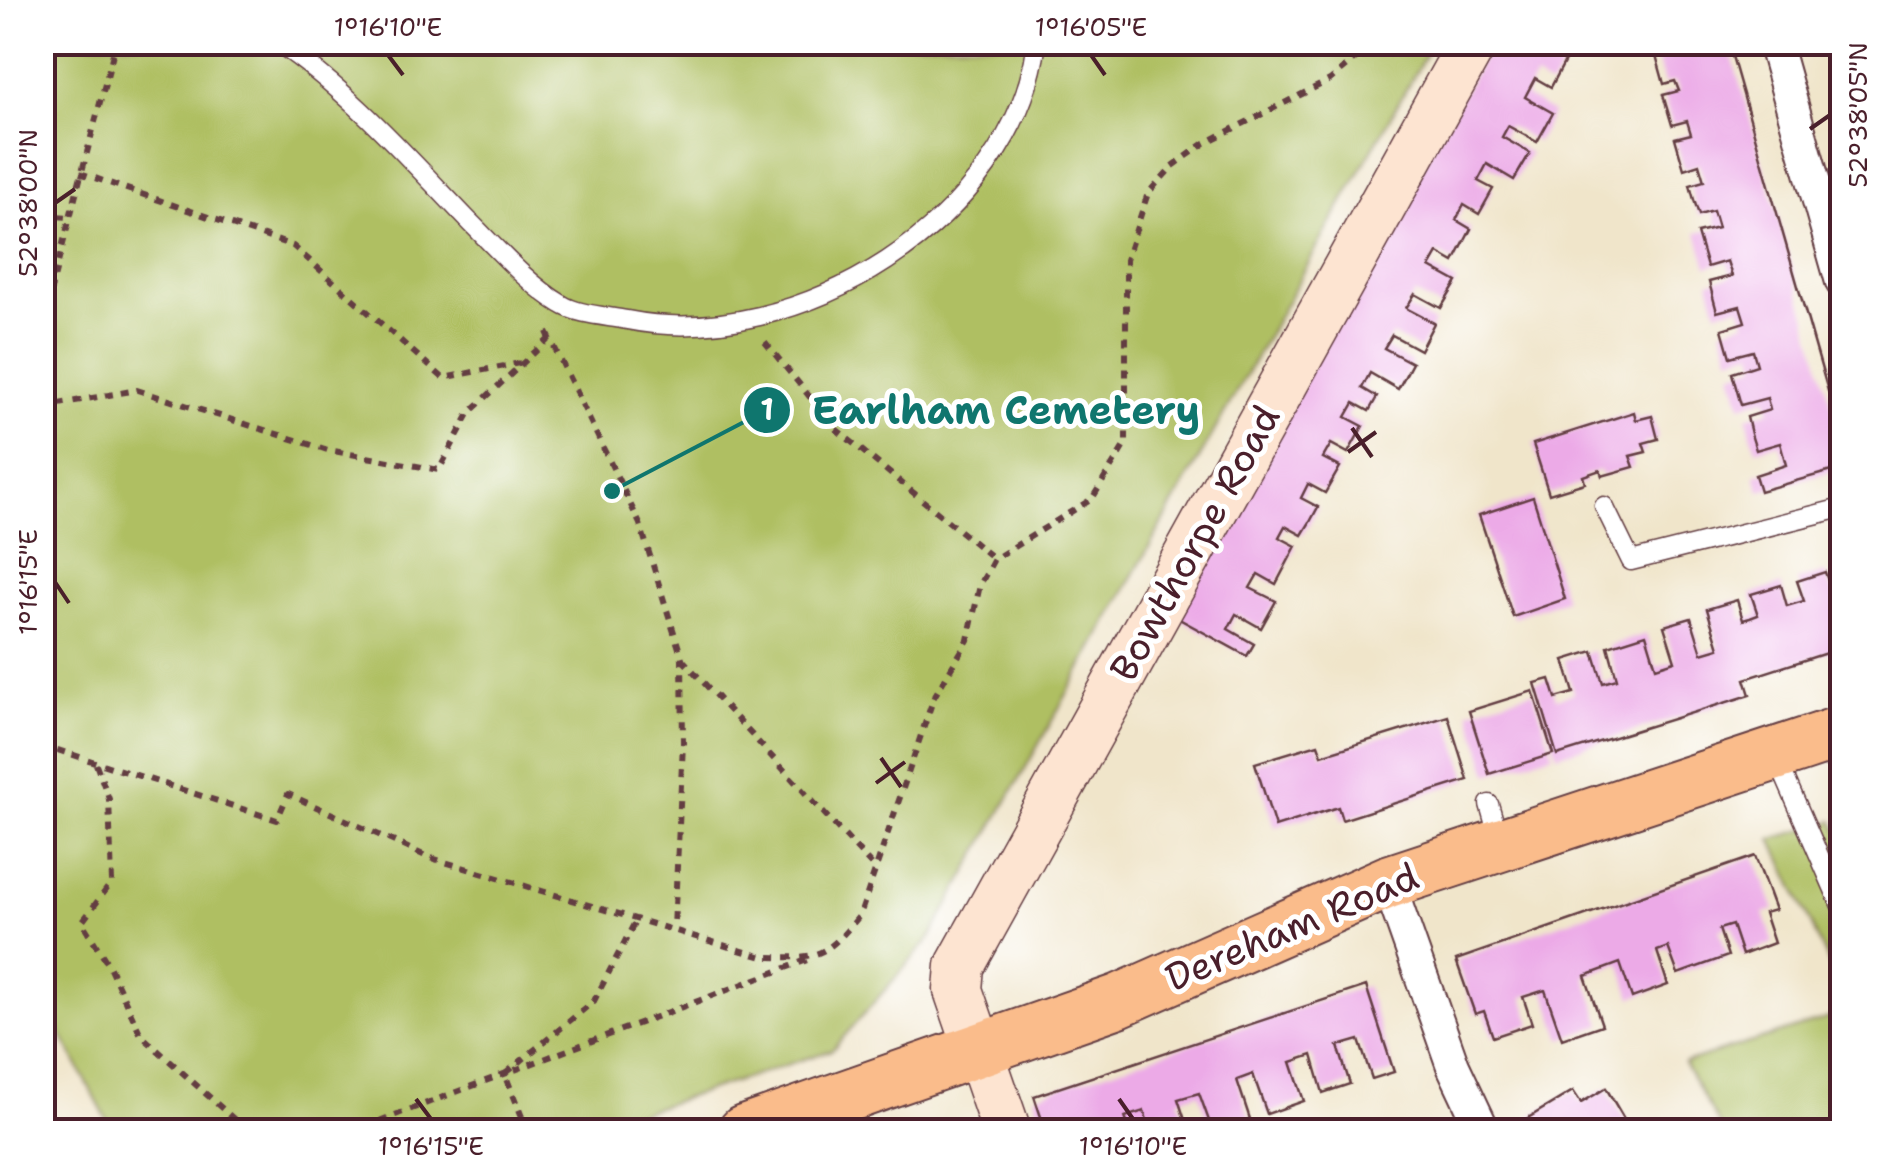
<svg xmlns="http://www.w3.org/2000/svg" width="1885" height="1174" viewBox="0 0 1885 1174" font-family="'Shantell Sans',sans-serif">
	<rect width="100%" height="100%" fill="#fff"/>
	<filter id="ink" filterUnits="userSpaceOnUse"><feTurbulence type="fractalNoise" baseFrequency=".01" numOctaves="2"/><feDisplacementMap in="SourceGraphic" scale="20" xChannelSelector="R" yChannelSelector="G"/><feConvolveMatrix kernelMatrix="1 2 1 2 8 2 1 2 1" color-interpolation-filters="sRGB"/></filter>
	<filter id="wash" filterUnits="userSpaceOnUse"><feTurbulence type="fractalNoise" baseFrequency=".0048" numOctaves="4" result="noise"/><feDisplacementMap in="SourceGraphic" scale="40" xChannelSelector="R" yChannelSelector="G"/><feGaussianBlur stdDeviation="2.25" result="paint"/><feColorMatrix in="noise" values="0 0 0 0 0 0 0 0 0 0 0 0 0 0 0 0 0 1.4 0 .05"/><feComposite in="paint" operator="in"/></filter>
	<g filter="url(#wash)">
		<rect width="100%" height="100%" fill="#f0e5ca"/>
		<g fill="#afbf62" stroke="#7c6f46" stroke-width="2.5">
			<polygon points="42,43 1432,43 929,940 832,1050 581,1132 113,1131 43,1001"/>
			<polygon points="1834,821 1842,838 1842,991 1772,839"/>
			<polygon points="1842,1014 1842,1131 1723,1131 1684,1063"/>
		</g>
		<g id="blocks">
			<g fill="#ecaae7">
				<polygon points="1492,42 1555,42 1551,49 1567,57 1551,87 1535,78 1525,97 1553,113 1537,142 1508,126 1502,137 1530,153 1514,180 1487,164 1478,181 1493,189 1479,214 1464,205 1456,220 1471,229 1454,262 1438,253 1430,267 1457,282 1441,308 1415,294 1406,308 1434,323 1420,350 1392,335 1384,348 1412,363 1398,389 1370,373 1362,388 1377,397 1369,411 1354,403 1346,417 1363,426 1348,453 1331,444 1323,458 1340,467 1325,493 1308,484 1301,498 1318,507 1310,522 1302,535 1285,526 1279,537 1296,546 1276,584 1258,574 1250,588 1276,601 1261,628 1236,614 1228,629 1254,644 1247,656 1172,615"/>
				<polygon points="1664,42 1728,42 1842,440 1842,468 1760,491 1755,475 1786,465 1780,443 1756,450 1751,434 1747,417 1770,410 1767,398 1741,405 1732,373 1757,365 1753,351 1730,357 1722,329 1745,322 1740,306 1717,312 1709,282 1732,276 1727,261 1707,267 1697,233 1718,228 1713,211 1699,215 1694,200 1690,185 1704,181 1699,164 1684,169 1675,138 1691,134 1687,121 1672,125 1663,95 1679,91 1675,81 1664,84 1656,55 1667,51"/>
				<polygon points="1823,42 1842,42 1842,105 1841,105"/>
				<polygon points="1634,412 1636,420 1652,416 1658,439 1643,443 1646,452 1630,456 1634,467 1602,476 1600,470 1583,476 1585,483 1549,494 1533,444"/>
				<polygon points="1533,497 1565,599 1513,617 1479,515"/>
				<polygon points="1825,572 1832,592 1842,589 1842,648 1745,679 1750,695 1557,755 1535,683 1550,679 1556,698 1574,693 1564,660 1593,651 1603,683 1617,679 1608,646 1646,634 1656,667 1675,661 1664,626 1691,618 1702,653 1719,648 1707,609 1737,600 1743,620 1750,618 1758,615 1751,594 1781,585 1787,606 1804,601 1797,581"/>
				<polygon points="1533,691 1553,754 1489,774 1469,711"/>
				<polygon points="1448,716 1468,780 1342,820 1338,807 1275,827 1255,763 1318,744 1322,755"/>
				<polygon points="1755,856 1775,910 1764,913 1774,943 1742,955 1732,925 1719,929 1728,956 1678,974 1668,947 1657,951 1668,985 1632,998 1620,963 1585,976 1602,1025 1562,1039 1545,990 1523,997 1532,1024 1493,1037 1484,1011 1475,1014 1456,960"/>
				<polygon points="1366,986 1394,1072 1372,1079 1359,1040 1338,1046 1350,1084 1323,1093 1312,1055 1291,1062 1304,1101 1267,1114 1253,1074 1237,1080 1250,1119 1213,1132 1199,1093 1178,1099 1189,1132 1151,1132 1144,1111 1125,1117 1130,1132 1046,1132 1034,1096"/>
				<polygon points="1606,1088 1626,1122 1610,1132 1536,1132 1528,1118 1573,1091 1581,1103"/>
			</g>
		</g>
	</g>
	<g filter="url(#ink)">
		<use href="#blocks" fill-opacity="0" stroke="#633d43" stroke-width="2.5"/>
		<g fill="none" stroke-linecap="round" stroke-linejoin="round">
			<defs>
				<g id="lane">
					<path d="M277 42C351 92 409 159 471 223 498 250 528 284 561 304 578 315 608 316 627 320 797 354 1014 220 1037 42"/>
					<polyline points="1604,506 1631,561 1842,508"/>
					<polyline points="1777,759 1842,908"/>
					<polyline points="1489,804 1499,839"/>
				</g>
				<g id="street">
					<polyline points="1774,42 1842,282"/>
					<polyline points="1388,882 1453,1066 1484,1132"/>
				</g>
				<polyline id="secondary" points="1007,1132 958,990 960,966 1473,42"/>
				<polyline id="primary" points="744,1132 1118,1001 1388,882 1842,732"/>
			</defs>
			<use href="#lane" stroke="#633d43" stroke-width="21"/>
			<use href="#street" stroke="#633d43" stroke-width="36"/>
			<use href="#secondary" stroke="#633d43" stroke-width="51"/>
			<use href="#primary" stroke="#633d43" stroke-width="56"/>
			<g stroke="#633d43" stroke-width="6" stroke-dasharray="8 8" stroke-linecap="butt">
				<polyline points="80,173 293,246 443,378 520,363"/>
				<polyline points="42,215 69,217"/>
				<polyline points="42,324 116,42"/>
				<polyline points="547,332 640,524 682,658 683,744 674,927"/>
				<polyline points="765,342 836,429 994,559"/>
				<polyline points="42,407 137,390 328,450 439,470 470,412 550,338"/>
				<polyline points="682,659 877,871"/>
				<path d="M42 745 277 820 288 794 428 857 763 957C818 958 824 959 860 915L934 697 968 640 980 585 994 559 1092 499 1126 443V260L1148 193 1173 166 1205 143 1330 80 1375 42"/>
				<polyline points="96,764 109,799 112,882 82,922 109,966 141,1035 248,1132"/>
				<polyline points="350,1132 807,960"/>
				<polyline points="528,1132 505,1074 594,1001 636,920"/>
			</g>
			<use href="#lane" stroke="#fff" stroke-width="18"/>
			<use href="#street" stroke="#fff" stroke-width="32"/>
			<use href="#secondary" stroke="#fde4d1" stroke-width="48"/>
			<use href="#primary" stroke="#fabc8b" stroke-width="52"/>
		</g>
	</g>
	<path fill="none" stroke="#4a1f2b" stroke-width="4" d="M388 55 403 75M1091 55 1105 75M1810 129 1830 115M55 203 75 189M1352 428 1372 457M1348 452 1376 432M55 582 69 603M881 758 901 787M876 783 905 762M416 1099 431 1119M1119 1099 1133 1119"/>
	<g text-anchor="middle" stroke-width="10" stroke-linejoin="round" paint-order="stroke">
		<g font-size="38" fill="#4a1f2b" stroke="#fff">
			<text transform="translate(1195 543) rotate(-61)" y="13">Bowthorpe Road</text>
			<text transform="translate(1292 927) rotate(-23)" y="13">Dereham Road</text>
		</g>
	</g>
	<path fill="none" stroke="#0f766e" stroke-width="4" d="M612 491L767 410"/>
	<g fill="#0f766e" stroke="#fff" stroke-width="4">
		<circle cx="612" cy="491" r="10"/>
		<circle cx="767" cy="410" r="25"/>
	</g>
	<g font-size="30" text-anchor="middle" font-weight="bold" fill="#fff">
		<text x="767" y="420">1</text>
	</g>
	<g font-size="40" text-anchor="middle" font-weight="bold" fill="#0f766e" stroke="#fff" stroke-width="10" stroke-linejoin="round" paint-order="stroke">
		<text x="1006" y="424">Earlham Cemetery</text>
	</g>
	<rect width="1885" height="1174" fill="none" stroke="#fff" stroke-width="110"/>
	<rect x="55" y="55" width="1775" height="1064" fill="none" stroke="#4a1f2b" stroke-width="4"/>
	<g font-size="25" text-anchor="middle" fill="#4a1f2b">
		<text x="388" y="36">1°16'10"E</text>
		<text x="1091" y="36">1°16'05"E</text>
		<text transform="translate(1858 115) rotate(-90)" y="9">52°38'05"N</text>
		<text transform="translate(28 203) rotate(-90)" y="9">52°38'00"N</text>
		<text transform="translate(28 582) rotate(-90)" y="9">1°16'15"E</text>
		<text x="431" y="1155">1°16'15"E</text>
		<text x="1133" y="1155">1°16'10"E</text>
	</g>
</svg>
